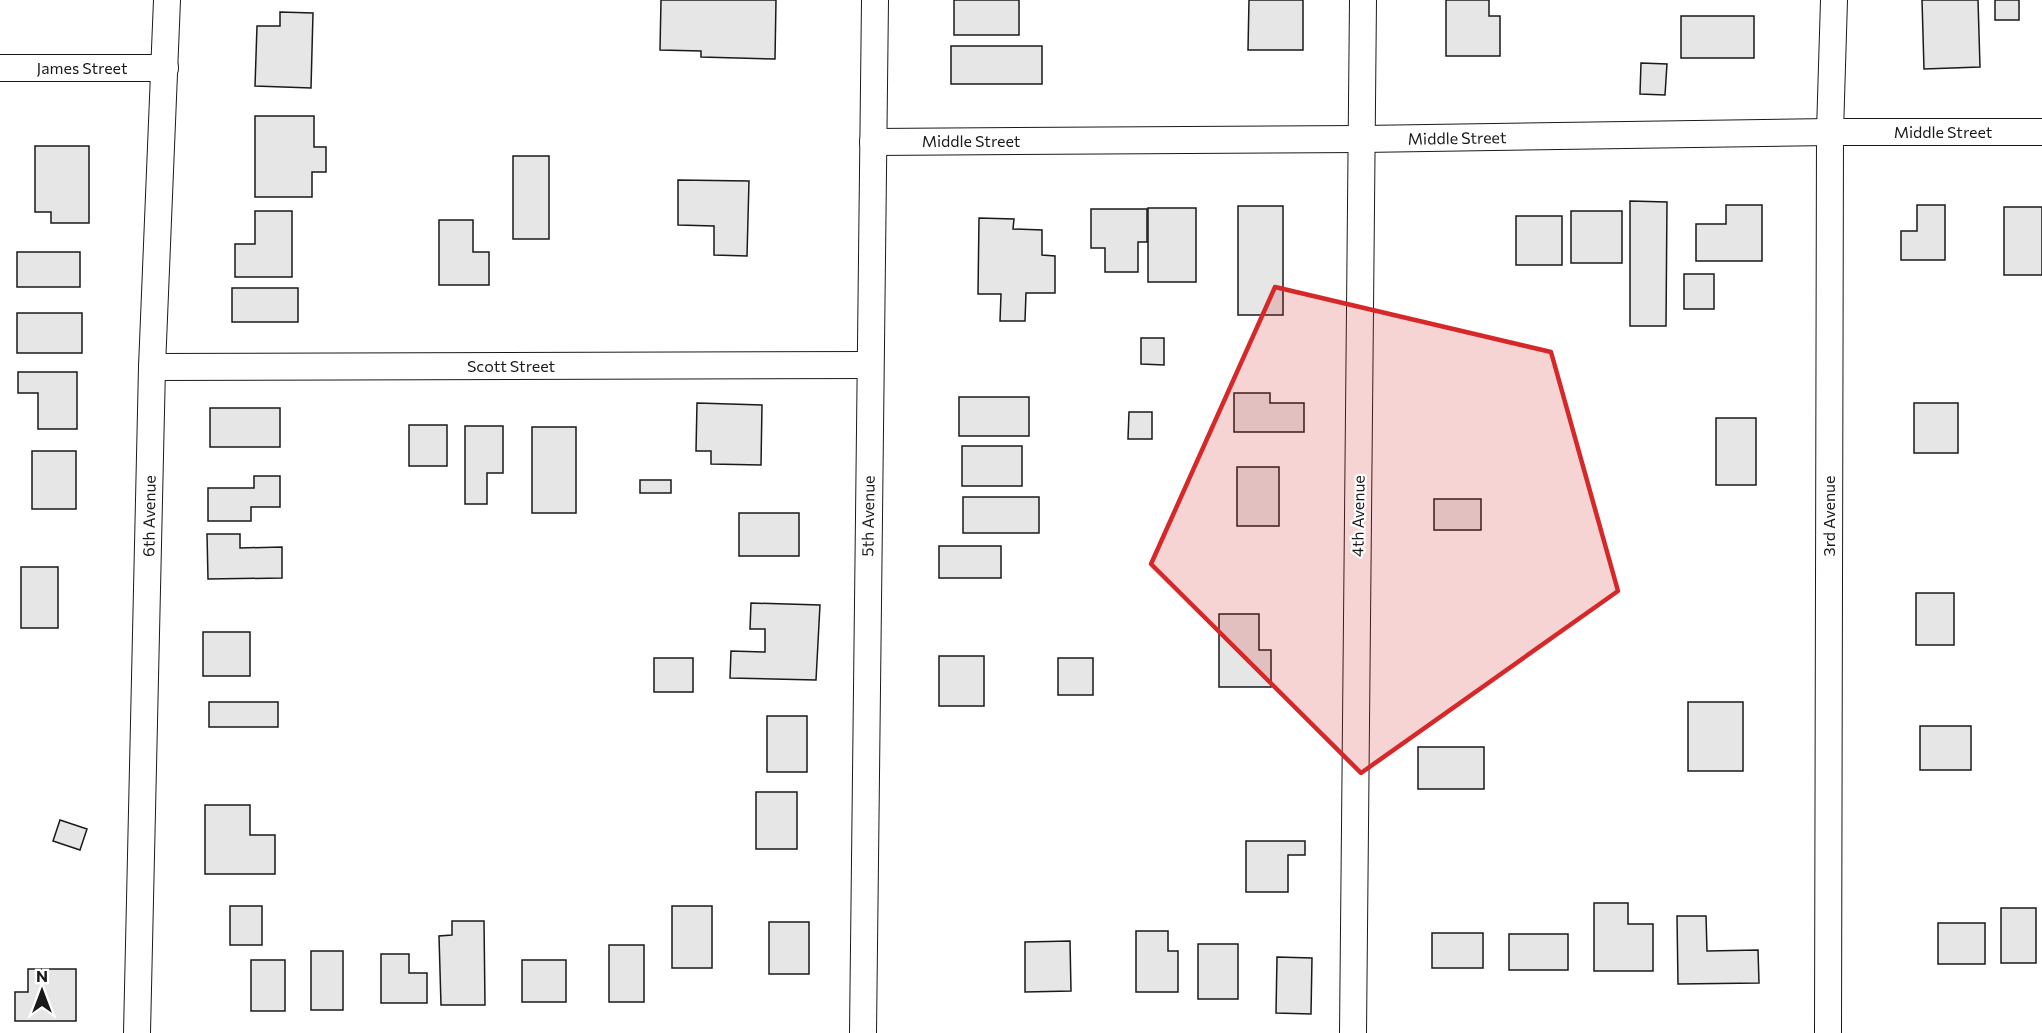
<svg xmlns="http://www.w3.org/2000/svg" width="2042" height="1033" viewBox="0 0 2042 1033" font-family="Commissioner,sans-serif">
	<rect width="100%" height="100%" fill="#fff"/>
	<g fill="#e6e6e6" stroke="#1a1a1a" stroke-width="1.5">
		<polygon points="661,0 776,0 775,59 701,57 701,51 660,50"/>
		<rect x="954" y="0" width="65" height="35"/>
		<polygon points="1249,0 1303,0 1303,50 1248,50"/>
		<polygon points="1446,0 1489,0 1489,16 1500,16 1500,56 1446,56"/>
		<polygon points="1922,0 1978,0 1980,67 1924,69"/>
		<rect x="1995" y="0" width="24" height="20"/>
		<polygon points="280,12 313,13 311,88 255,86 257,26 280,26"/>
		<rect x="1681" y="16" width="73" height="42"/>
		<rect x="951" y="46" width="91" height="38"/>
		<polygon points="1641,63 1667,64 1665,95 1640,94"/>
		<polygon points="255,116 314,116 314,147 326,147 326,172 312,172 312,197 255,197"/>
		<polygon points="35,146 89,146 89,223 51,223 51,212 35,212"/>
		<rect x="513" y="156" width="36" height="83"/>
		<polygon points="678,180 749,181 747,256 714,255 714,226 678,225"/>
		<polygon points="1630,201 1667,202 1666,326 1630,326"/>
		<polygon points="1726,205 1762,205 1762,261 1696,261 1696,224 1726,224"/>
		<polygon points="1917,205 1945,205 1945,260 1901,260 1901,231 1917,231"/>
		<rect x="1238" y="206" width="45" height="109"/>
		<rect x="2004" y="207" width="38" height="68"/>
		<rect x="1148" y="208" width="48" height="74"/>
		<polygon points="1091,209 1147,209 1147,242 1138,242 1138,272 1105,272 1105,248 1091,248"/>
		<polygon points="255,211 292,211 292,277 235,277 235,244 255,244"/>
		<rect x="1571" y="211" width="51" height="52"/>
		<rect x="1516" y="216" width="46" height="49"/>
		<polygon points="979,218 1014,219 1013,229 1042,230 1042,255 1055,256 1055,293 1026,293 1025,321 1000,321 1001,294 978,294"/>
		<polygon points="439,220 473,220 473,252 489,252 489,285 439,285"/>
		<rect x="17" y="252" width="63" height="35"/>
		<rect x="1684" y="274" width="30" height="35"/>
		<rect x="232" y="288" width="66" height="34"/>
		<rect x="17" y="313" width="65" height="40"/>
		<polygon points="1141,338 1164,338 1164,365 1141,364"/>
		<polygon points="18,372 77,372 77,429 38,429 38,393 18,393"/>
		<polygon points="1234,393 1270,393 1270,403 1304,403 1304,432 1234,432"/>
		<rect x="959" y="397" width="70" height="39"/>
		<polygon points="697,403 762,405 761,465 711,464 711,451 696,451"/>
		<rect x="1914" y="403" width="44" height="50"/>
		<rect x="210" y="408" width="70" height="39"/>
		<polygon points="1129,412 1152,412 1152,439 1128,439"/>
		<rect x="1716" y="418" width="40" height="67"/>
		<rect x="409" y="425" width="38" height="41"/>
		<polygon points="465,426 503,426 503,473 487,473 487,504 465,504"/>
		<rect x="532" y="427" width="44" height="86"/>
		<rect x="962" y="446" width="60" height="40"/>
		<rect x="32" y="451" width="44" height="58"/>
		<rect x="1237" y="467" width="42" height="59"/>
		<polygon points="254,476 280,476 280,507 251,507 251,521 208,521 208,488 254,488"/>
		<rect x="640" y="480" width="31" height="13"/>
		<rect x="963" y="497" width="76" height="36"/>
		<rect x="1434" y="499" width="47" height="31"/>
		<rect x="739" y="513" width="60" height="43"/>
		<polygon points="207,534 240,534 240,548 282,547 282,578 208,579"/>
		<rect x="939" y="546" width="62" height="32"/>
		<rect x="21" y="567" width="37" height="61"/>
		<rect x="1916" y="593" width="38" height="52"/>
		<polygon points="751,603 820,605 816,680 730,678 731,651 765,652 765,629 750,629"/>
		<polygon points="1219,614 1259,614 1259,650 1271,650 1271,687 1219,687"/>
		<rect x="203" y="632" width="47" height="44"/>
		<rect x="939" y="656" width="45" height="50"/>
		<rect x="654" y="658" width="39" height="34"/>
		<rect x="1058" y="658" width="35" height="37"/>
		<rect x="209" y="702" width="69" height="25"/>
		<rect x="1688" y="702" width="55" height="69"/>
		<rect x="767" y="716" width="40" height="56"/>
		<rect x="1920" y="726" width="51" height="44"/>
		<rect x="1418" y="747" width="66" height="42"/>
		<rect x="756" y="792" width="41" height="57"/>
		<polygon points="205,805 250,805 250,835 275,835 275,874 205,874"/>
		<polygon points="60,820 87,829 80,850 53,841"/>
		<polygon points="1246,841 1305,841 1305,855 1288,855 1288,892 1246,892"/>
		<polygon points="1594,903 1628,903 1628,924 1653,924 1653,971 1594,971"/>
		<rect x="230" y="906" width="32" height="39"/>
		<rect x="672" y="906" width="40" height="62"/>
		<rect x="2001" y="908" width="35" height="55"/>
		<polygon points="1677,916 1706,916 1707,951 1758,950 1759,983 1678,984"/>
		<polygon points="452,921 484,921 485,1005 441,1005 439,936 452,935"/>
		<rect x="769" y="922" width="40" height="52"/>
		<rect x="1938" y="923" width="47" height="41"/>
		<polygon points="1136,931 1168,931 1168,951 1178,951 1178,992 1136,992"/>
		<rect x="1432" y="933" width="51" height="35"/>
		<rect x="1509" y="934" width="59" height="36"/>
		<polygon points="1070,941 1071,991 1025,992 1025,942"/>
		<rect x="1198" y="944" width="40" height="55"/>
		<rect x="609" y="945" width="35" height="57"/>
		<rect x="311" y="951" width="32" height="59"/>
		<polygon points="381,954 409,954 409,973 427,973 427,1003 381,1003"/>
		<polygon points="1277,957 1312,958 1311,1014 1276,1013"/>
		<rect x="251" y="960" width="34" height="51"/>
		<rect x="522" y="960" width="44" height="42"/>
		<polygon points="28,969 76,969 76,1021 15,1021 15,992 28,992"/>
	</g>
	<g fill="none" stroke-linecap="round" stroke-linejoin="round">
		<defs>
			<g id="minor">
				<polyline points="0,68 165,68"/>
				<polyline points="873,142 1362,139 1830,132 2042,132"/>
				<polyline points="152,367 870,365"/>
				<polyline points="137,1033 152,367 167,0"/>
				<polyline points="863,1033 875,0"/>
				<polyline points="1353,1033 1363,0"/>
				<polyline points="1828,1033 1830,132 1834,0"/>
			</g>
		</defs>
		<use href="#minor" stroke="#1a1a1a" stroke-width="28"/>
		<use href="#minor" stroke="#fff" stroke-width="26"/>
	</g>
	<path fill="#d62828" fill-opacity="0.2" stroke="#d62828" stroke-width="4.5" stroke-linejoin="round" d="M1275 287 1551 352 1618 591 1361 773 1151 564Z"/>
	<g text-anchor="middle" stroke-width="4.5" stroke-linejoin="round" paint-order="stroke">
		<g font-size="16" fill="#1a1a1a" stroke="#fff">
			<text x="82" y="74">James Street</text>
			<text x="1943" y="138">Middle Street</text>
			<text transform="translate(1457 138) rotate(-1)" y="6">Middle Street</text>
			<text x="971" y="147">Middle Street</text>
			<text x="511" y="372">Scott Street</text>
			<text transform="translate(149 516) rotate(-89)" y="6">6th Avenue</text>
			<text transform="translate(868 516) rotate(-89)" y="6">5th Avenue</text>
			<text transform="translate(1358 516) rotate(-89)" y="6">4th Avenue</text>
			<text transform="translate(1829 516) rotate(-90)" y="6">3rd Avenue</text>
		</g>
	</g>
	<g transform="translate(42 991)" stroke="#ffffff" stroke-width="4.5" paint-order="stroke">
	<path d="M0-4.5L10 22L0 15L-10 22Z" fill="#1a1a1a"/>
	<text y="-9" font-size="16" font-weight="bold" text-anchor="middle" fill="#1a1a1a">N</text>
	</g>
</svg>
